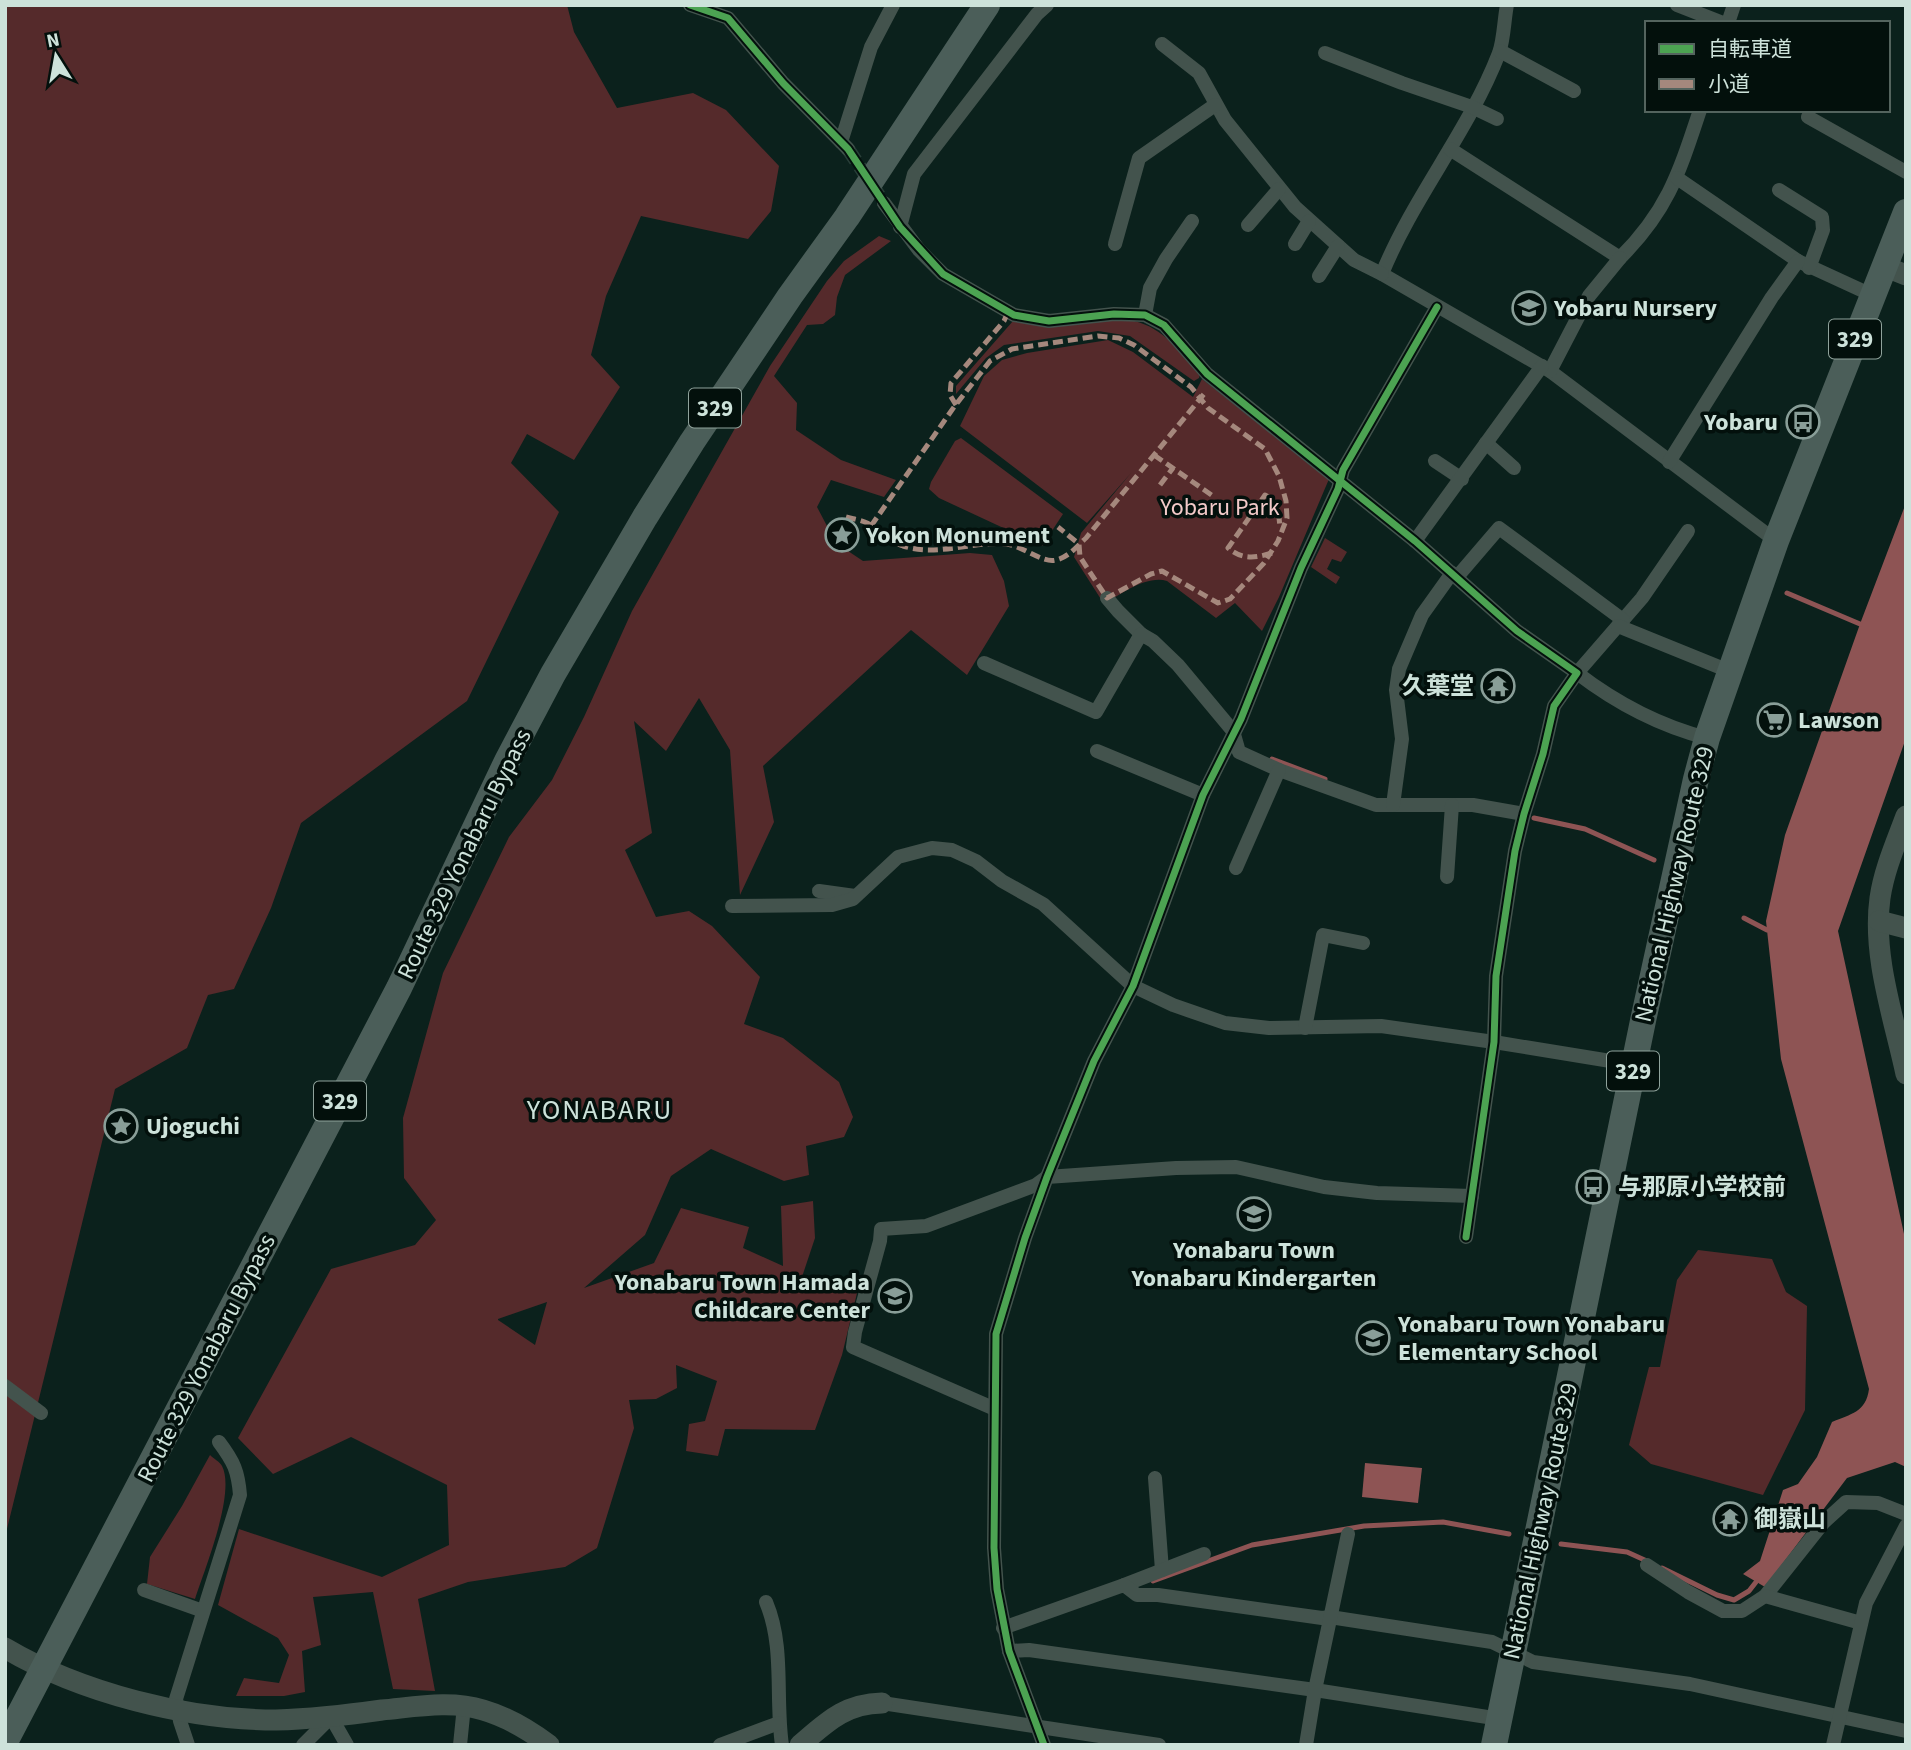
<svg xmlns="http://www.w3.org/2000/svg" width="1911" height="1750" viewBox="0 0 1911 1750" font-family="'Source Sans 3','Noto Sans JP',sans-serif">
	<rect width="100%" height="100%" fill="#0b211c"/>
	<g fill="#552a2b" fill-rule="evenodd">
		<polygon points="5,5 567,5 574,32 617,108 693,93 726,110 779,166 771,211 748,239 641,216 606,296 591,355 620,387 574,460 527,434 511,463 559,512 467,701 301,823 271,908 234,989 208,995 187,1048 115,1089 5,1537"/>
		<path d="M879 236 891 241 845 275 837 297 835 315 823 324 807 325 774 376 797 403 796 430 841 460 896 480 884 497 831 480 817 507 836 543 863 561 970 553 992 555 1004 581 1009 606 967 675 911 630 763 766 774 822 740 895 730 750 699 698 666 751 634 721 652 833 625 850 656 917 689 911 712 926 760 977 744 1024 783 1038 839 1082 853 1117 844 1137 806 1146 809 1175 784 1181 711 1149 671 1176 645 1235 584 1288 654 1263 681 1208 749 1227 743 1248 783 1266 781 1206 813 1201 815 1238 802 1277 857 1293 842 1355 815 1430 725 1429 718 1456 686 1451 689 1424 705 1421 717 1381 676 1365 677 1388 656 1399 629 1400 634 1428 597 1548 565 1567 468 1582 418 1599 435 1691 393 1689 373 1592 313 1597 321 1645 302 1651 305 1692 284 1696H236L244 1678 279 1683 289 1655 278 1638 218 1605 239 1529 382 1577 449 1545 447 1485 351 1437 273 1474 238 1438 331 1269 415 1245 436 1220 404 1178 403 1118 443 973 509 837 552 780 584 717 632 611 770 366 827 281 844 261ZM547 1302 535 1345 498 1320V1319Z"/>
		<path d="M1013 321H1134C1164 328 1180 352 1200 374L1199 378 1194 381 1191 379 1130 336 1098 331 1004 345 986 358 956 394V386Z"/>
		<path d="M1108 340 1133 352 1193 397 1202 379 1329 479 1279 597 1262 631 1235 603 1216 618 1167 581C1147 575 1121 594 1104 604L1074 557 1081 533 1131 473 1087 523 960 426 984 376 1002 360 1027 353Z"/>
		<polygon points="961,438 1063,514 1042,546 939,498 929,489 931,482 955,441"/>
		<polygon points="1325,538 1347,552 1341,562 1332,559 1327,569 1340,577 1336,584 1311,567"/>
		<polygon points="1698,1250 1772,1259 1786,1292 1807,1306 1805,1410 1763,1495 1651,1464 1629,1445 1649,1367 1660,1367 1677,1280"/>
		<path d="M210 1455C213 1458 220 1462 222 1466 236 1493 204 1571 195 1599L147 1584 150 1557 182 1506Z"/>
	</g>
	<g fill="#8e5454">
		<path d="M1906 503V738L1838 931 1906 1243V1467L1895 1462 1847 1478 1765 1587 1743 1574 1760 1561 1783 1490 1798 1484 1817 1457 1832 1422C1851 1414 1866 1412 1869 1389L1781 1059 1766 921 1785 835 1860 624Z"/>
		<polygon points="1365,1463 1422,1468 1418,1503 1362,1497"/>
	</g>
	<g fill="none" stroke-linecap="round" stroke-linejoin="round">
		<g stroke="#8e5454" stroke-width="5">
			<polyline points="1787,593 1860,624"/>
			<polyline points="1272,759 1325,779"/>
			<polyline points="1534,818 1585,829 1654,860"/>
			<polyline points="1744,918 1767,930"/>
			<polyline points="1561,1544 1627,1552 1649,1562"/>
			<polyline points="1662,1568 1717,1595 1734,1600 1749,1591 1756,1582"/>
			<polyline points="1153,1581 1252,1545 1364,1526 1443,1522 1509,1534"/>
		</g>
		<polyline stroke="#283e38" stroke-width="14" stroke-dasharray="14 7" stroke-linecap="butt" points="848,149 884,203"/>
		<g stroke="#43534d" stroke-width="14">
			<polyline points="690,5 728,18 783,83 848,149"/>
			<path d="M1507 5C1504 20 1504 39 1499 53 1469 131 1413 197 1382 274L1550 371 1776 541"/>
			<polyline points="1677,5 1723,23"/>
			<polyline points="1728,23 1734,5"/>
			<polyline points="1162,44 1199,73 1225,120 1295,207 1354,260 1382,274"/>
			<polyline points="1500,51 1574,91"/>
			<polyline points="1325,53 1402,83 1472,107 1497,119"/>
			<polyline points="1808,117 1906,172"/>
			<polyline points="841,142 871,47 893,5"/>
			<path d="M1450 149 1620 258C1668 210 1679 173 1700 110"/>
			<polyline points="1677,178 1798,261 1874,296"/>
			<polyline points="1779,190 1822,217 1823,230 1809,268"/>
			<polyline points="884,203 919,250 943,274 1014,315 1049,321 1114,314 1145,315 1164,325 1207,374 1415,541 1517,631 1577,673 1554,706 1543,754 1524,814 1515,851 1496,976 1494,1042 1466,1237"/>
			<polyline points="1248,225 1279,189"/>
			<polyline points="900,227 914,174 1037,14 1047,5"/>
			<polyline points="1115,244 1139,158 1215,105"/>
			<polyline points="1295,244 1309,221"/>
			<polyline points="1319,276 1338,246"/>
			<polyline points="1145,315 1150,288 1166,259 1192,221"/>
			<polyline points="1550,371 1589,296 1620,258"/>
			<polyline points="1486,443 1514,468"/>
			<polyline points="1435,461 1462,479"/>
			<polyline points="1669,462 1772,297 1798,261"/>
			<path d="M1688 531 1642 598 1577 673C1615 702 1660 726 1707 738"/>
			<polyline points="1415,541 1542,366"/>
			<polyline points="1457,577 1499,528 1623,620"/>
			<polyline points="1107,598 1118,611 1141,634"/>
			<polyline points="1618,626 1729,671"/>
			<polyline points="984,663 1096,712 1141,634 1153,641 1178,665 1233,731 1239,752 1279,770 1376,805 1473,805 1524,814"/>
			<polyline points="1097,751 1203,795"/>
			<polyline points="1393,805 1402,739 1396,690 1399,669 1422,615 1452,573"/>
			<polyline points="1236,868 1279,770"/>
			<polyline points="1447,877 1452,805"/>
			<polyline points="819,891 855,896"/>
			<polyline points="732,906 832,905 853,899 898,857 932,848 952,850 976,861 1002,881 1043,904 1133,986 1173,1005 1225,1023 1269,1028 1381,1026 1494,1042 1635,1065"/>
			<polyline points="1305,1028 1323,935 1363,943"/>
			<polyline points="5,1386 41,1413"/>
			<polyline points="995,1409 853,1347 855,1332 880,1241 881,1229 926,1226 1036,1185 1047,1177 1176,1168 1236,1167 1324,1187 1377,1193 1472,1196"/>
			<polyline points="1155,1478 1162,1570"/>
			<polyline points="1647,1565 1688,1592 1723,1611 1742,1611 1765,1596 1824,1522 1846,1502 1878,1503 1906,1514"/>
			<polyline points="1124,1585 1204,1554"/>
			<polyline points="144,1590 203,1611"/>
			<polyline points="1765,1596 1861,1623"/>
			<path d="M766 1602C785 1647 775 1698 782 1745"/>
			<polyline points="1003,1628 1124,1585 1137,1595 1158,1595 1322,1618 1330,1617 1492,1642 1533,1662 1690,1684 1906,1731"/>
			<polyline points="1009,1651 1029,1650 1315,1690 1500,1719"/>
			<polyline points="882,1703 1159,1745"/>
			<path d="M188 1745 180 1721 176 1699 240 1495C238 1471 234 1462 219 1442"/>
			<polyline points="303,1745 331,1717 347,1745"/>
			<polyline points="460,1745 464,1706"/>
			<polyline points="720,1745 779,1723"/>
			<polyline points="1044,1745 1009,1651 997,1589 994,1548 996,1334 1025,1238 1047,1177 1094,1061 1133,986 1203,795 1241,719 1301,568 1338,489 1343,470 1437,307"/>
			<polyline points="1306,1745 1315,1690 1348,1534"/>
			<polyline points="1833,1745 1866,1603 1906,1526"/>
		</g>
		<g stroke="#43534d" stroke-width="21">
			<polyline points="1886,267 1906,275"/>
			<path d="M1906 816C1896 843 1884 870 1880 898 1872 956 1894 1018 1906 1074"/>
			<polyline points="1879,921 1906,928"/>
			<path d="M5 1648C81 1693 188 1720 276 1720 312 1719 347 1715 382 1710 415 1707 451 1700 483 1710 507 1717 529 1730 549 1745"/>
			<path d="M800 1745C827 1722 844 1704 882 1703"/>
		</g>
		<g stroke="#4b5e59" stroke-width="26">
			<polyline points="5,1742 399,988 507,761 553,674 645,517 692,442 790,296 847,217 987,5"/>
			<polyline points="1494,1745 1644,1016 1696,779 1707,738 1776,541 1906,212"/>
		</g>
		<g stroke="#a5887d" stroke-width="5" stroke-dasharray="10 5" stroke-linecap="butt">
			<polyline points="956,405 950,395 951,383 1004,321 1008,312"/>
			<polyline points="1154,455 1213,496"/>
			<polyline points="1160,485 1173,468"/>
			<path d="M846 517C853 519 861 520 867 523 880 530 886 540 903 546 938 557 971 541 1006 544 1021 545 1043 564 1056 560 1069 557 1077 546 1086 538L1204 394"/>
			<polyline points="871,526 954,407 990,361 1012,349 1098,336 1119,338 1134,345 1191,387 1208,408 1265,449 1279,476 1286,501 1287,518 1278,541 1264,563 1230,599 1218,603 1162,571 1151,574 1107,598 1080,557 1079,544 1058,527"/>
			<path d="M1272 553C1255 558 1243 560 1228 548L1265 495C1278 501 1279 515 1280 528"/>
		</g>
		<defs>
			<g id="cycleway">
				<polyline points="690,5 728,18 783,83 848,149 900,227 943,274 1014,315 1049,321 1114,314 1145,315 1164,325 1207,374 1415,541 1517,631 1577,673 1554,706 1543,754 1524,814 1515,851 1496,976 1494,1042 1466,1237"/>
				<polyline points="1044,1745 1009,1651 997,1589 994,1548 996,1334 1025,1238 1047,1177 1094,1061 1133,986 1203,795 1241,719 1301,568 1338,489 1343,470 1437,307"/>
			</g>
		</defs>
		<use href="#cycleway" stroke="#03100c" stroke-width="11"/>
		<use href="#cycleway" stroke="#4ca352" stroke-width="7"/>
	</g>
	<defs>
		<symbol id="school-ring" viewBox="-11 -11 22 22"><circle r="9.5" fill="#03100c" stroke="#899e98" stroke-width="1.5"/><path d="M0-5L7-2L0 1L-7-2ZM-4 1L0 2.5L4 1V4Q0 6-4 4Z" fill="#899e98"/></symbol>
		<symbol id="bus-ring" viewBox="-11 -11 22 22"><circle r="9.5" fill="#03100c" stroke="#899e98" stroke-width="1.5"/><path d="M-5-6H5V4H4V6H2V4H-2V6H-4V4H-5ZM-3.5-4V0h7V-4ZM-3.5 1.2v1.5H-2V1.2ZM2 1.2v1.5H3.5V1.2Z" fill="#899e98"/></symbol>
		<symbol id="sight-ring" viewBox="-11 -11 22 22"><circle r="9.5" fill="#03100c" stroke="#899e98" stroke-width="1.5"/><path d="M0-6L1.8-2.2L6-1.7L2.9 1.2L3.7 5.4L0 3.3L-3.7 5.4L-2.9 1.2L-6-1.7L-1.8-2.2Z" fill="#899e98"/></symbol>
		<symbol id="temple-ring" viewBox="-11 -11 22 22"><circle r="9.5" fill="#03100c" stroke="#899e98" stroke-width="1.5"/><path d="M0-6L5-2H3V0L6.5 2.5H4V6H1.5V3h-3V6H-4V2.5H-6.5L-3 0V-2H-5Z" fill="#899e98"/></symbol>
		<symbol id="supermarket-ring" viewBox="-11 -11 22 22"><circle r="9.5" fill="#03100c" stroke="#899e98" stroke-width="1.5"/><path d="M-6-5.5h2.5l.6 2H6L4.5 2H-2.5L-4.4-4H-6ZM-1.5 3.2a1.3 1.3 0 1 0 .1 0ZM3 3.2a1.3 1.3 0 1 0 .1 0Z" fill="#899e98"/></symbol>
	</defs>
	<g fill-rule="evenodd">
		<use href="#school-ring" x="1510" y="289" width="38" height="38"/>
		<use href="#bus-ring" x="1784" y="403" width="38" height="38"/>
		<use href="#sight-ring" x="823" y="516" width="38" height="38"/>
		<use href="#temple-ring" x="1479" y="667" width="38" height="38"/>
		<use href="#supermarket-ring" x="1755" y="701" width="38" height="38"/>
		<use href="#sight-ring" x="102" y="1107" width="38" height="38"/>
		<use href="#bus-ring" x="1574" y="1168" width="38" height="38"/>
		<use href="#school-ring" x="1235" y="1195" width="38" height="38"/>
		<use href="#school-ring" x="876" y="1277" width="38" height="38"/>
		<use href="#school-ring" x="1354" y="1319" width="38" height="38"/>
		<use href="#temple-ring" x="1711" y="1500" width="38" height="38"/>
	</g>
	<g text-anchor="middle" stroke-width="7" stroke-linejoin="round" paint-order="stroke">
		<g fill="#03100c" stroke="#90a39c" stroke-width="2">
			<rect x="1829" y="319.5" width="52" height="39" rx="5"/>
			<rect x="689" y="388.5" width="52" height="39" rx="5"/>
			<rect x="1607" y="1051.5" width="52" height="39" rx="5"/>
			<rect x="314" y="1081.5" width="52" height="39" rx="5"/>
		</g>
		<g font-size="23" font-weight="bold" fill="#cde2da">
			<text x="1855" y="347">329</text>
			<text x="715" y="416">329</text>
			<text x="1633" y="1079">329</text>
			<text x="340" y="1109">329</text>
		</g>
		<g font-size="24" font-weight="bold" fill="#cde2da" stroke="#03100c" text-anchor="start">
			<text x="1554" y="316">Yobaru Nursery</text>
			<text x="1778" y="430" text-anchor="end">Yobaru</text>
			<text x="866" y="543">Yokon Monument</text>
			<text x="1474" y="694" text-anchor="end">久葉堂</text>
			<text x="1798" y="728">Lawson</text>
			<text x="146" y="1134">Ujoguchi</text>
			<text x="1618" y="1195">与那原小学校前</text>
			<text x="1254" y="1258" text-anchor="middle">Yonabaru Town<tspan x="1254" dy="28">Yonabaru Kindergarten</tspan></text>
			<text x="870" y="1290" text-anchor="end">Yonabaru Town Hamada<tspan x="870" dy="28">Childcare Center</tspan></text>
			<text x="1398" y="1332">Yonabaru Town Yonabaru<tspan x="1398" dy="28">Elementary School</tspan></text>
			<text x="1754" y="1527">御嶽山</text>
		</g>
		<g font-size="24" fill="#f3cac9" stroke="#03100c">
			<text x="1220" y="515">Yobaru Park</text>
		</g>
		<g font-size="24" fill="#cde2da" stroke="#03100c">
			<text transform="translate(464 854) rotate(-64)" y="8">Route 329 Yonabaru Bypass</text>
			<text transform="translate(1674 884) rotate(-77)" y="8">National Highway Route 329</text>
			<text transform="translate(206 1358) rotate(-63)" y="8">Route 329 Yonabaru Bypass</text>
			<text transform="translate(1540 1521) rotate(-78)" y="8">National Highway Route 329</text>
		</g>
		<g font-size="28" letter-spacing="2" fill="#cde2da" stroke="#03100c">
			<text x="600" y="1119">YONABARU</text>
		</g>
	</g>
	<rect width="1911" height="1750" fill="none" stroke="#cde2da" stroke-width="14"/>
	<rect x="1645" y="21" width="245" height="91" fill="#03100c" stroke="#54645e" stroke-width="2"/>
	<rect x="1659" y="44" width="35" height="10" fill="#4ca352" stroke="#54645e" stroke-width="2"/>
	<text x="1708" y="56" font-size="21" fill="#cde2da">自転車道</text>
	<rect x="1659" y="79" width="35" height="10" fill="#a5887d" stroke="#54645e" stroke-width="2"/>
	<text x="1708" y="91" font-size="21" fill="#cde2da">小道</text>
	<g transform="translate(56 56) rotate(349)" stroke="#03100c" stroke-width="5" paint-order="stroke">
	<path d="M0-5L12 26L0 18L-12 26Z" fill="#cde2da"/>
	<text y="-10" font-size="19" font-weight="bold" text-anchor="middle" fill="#cde2da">N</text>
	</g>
</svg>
